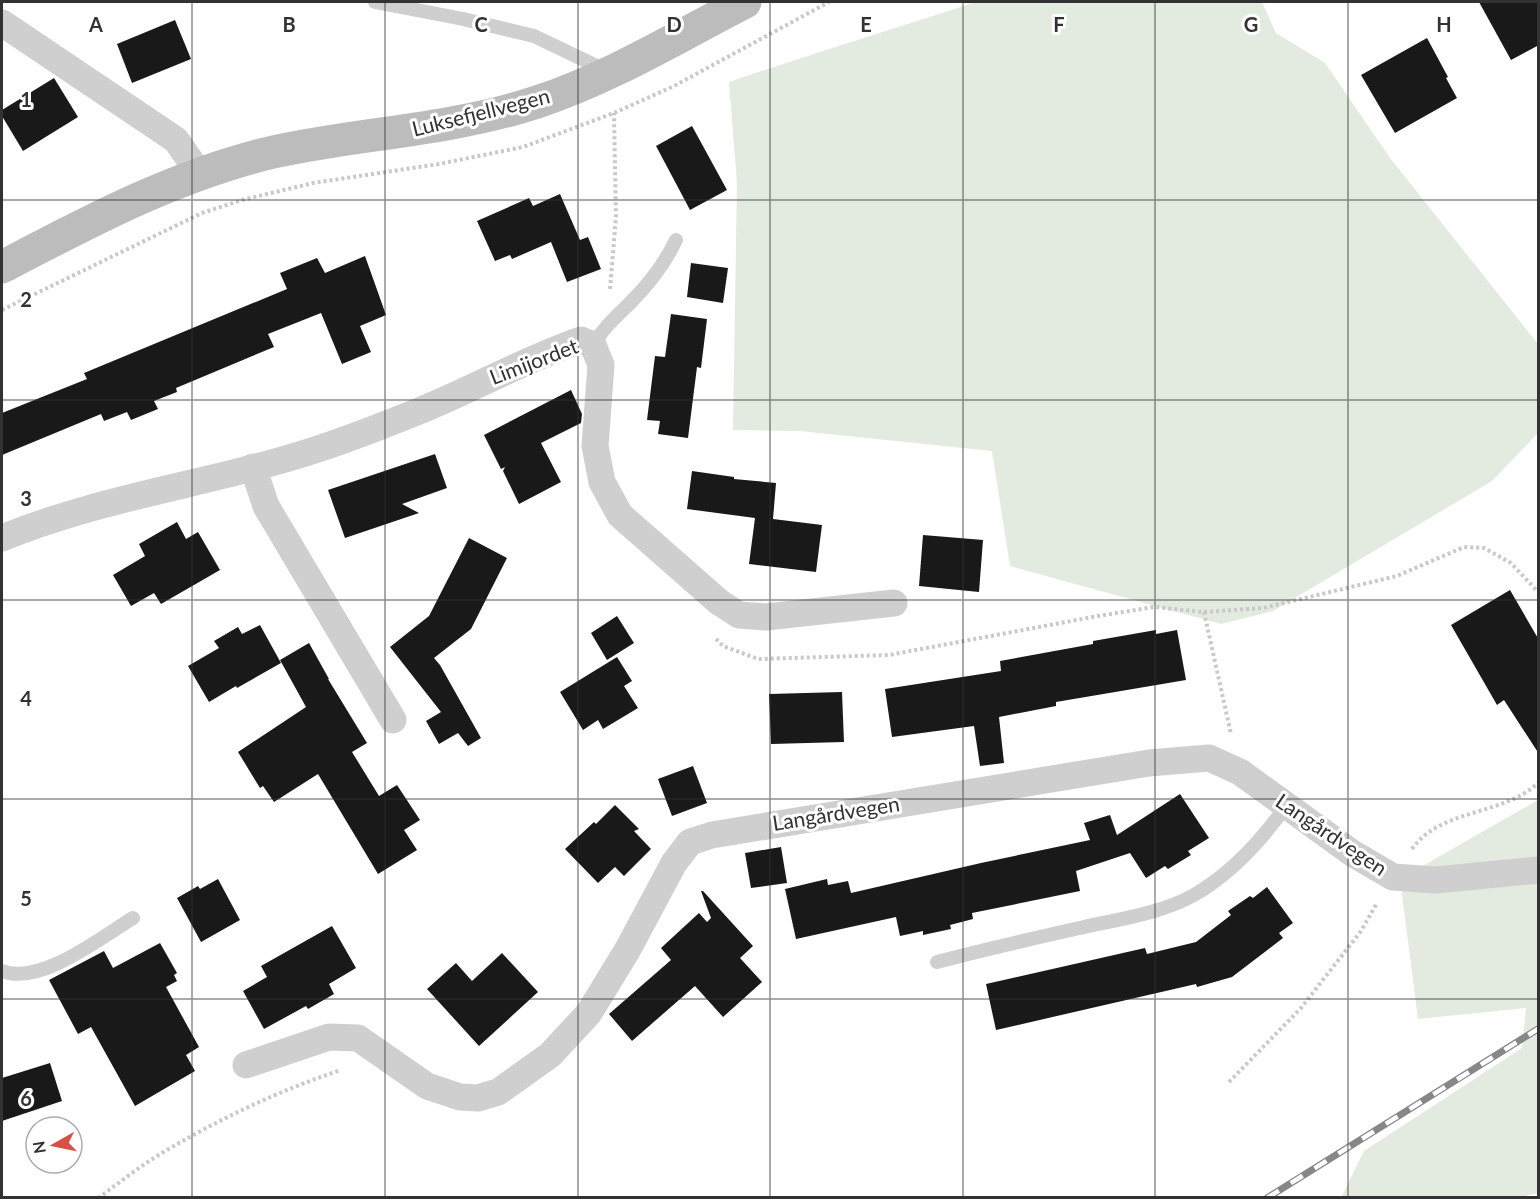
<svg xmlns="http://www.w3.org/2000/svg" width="1540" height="1199" viewBox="0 0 1540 1199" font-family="Lato,sans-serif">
	<rect width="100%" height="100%" fill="#fff"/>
	<g fill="#e3eadf">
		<path d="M976 2H1262L1276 33 1325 63 1390 158 1538 344V433L1492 481 1273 611 1221 624 1010 566 992 451 800 431 733 430 737 183 729 82C811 54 894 29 976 2Z"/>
		<polygon points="1538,800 1538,1193 1517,1198 1341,1198 1364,1151 1522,1048 1526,1008 1418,1019 1400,879"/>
	</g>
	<g fill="#191919">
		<polygon points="1479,2 1539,2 1539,45 1511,60"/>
		<polygon points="175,20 191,59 132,83 117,44"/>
		<polygon points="1427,38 1448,77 1446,78 1457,98 1395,133 1361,75"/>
		<polygon points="54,78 78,117 23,151 2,116 2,110"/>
		<polygon points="692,126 727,190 690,210 656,146"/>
		<polygon points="560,194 580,240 588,237 601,269 567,282 551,242 512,259 510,255 495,261 477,221 529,198 533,206"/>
		<polygon points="365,256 386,315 360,326 371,352 342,364 321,313 268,334 274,347 176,388 177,392 154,401 158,409 131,420 127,412 104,421 101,414 2,455 2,413 87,379 84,373 287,289 280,273 317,258 325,273"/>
		<polygon points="691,263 728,268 723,303 687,297"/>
		<polygon points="671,314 707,319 701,368 697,367 688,438 658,434 660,421 647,420 655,356 665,357"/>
		<polygon points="571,390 582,414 581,423 541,443 561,482 519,504 503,471 505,467 501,469 484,435"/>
		<polygon points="435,454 447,488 402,504 419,513 345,538 328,490"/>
		<polygon points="692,471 734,477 734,479 776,483 773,519 822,525 816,572 749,564 755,518 687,509"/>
		<polygon points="177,522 186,539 198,532 220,570 161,604 154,593 131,606 113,575 145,556 139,544"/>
		<polygon points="923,535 983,540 979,592 919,586"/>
		<polygon points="469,538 507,558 471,629 434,658 440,665 481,738 468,746 458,733 439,744 426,721 441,712 390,647 429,616"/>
		<polygon points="1510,590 1539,640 1539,754 1504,700 1497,705 1451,625"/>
		<polygon points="617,616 634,643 607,660 591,633"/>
		<polygon points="260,625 281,663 237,688 236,686 209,702 188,666 219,648 214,641 238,627 242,634"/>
		<polygon points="1156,630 1156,634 1177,630 1186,680 1056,702 1056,706 999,717 1004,763 980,766 974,726 892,737 885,689 1001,671 1000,661 1093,644 1093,641"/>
		<polygon points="309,643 329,679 328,679 367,743 352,752 379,796 397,785 420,820 404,830 417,850 378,874 318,774 274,802 263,786 260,788 238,752 306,707 280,660"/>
		<polygon points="617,657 632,681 624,686 638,708 603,729 598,720 583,730 560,692"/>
		<polygon points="842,692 844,742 771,744 769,694"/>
		<polygon points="693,766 707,803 672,816 658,779"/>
		<polygon points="1180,794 1209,838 1188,851 1191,855 1168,869 1165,866 1146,878 1130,853 1076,871 1080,891 972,913 973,919 950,925 951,929 923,935 923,931 900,936 896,917 796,939 785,889 827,879 828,885 848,881 851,893 981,863 1090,840 1084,823 1110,815 1117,835"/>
		<polygon points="615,805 639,829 634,831 651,849 624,876 615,867 598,883 565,849 594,822 596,824"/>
		<polygon points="781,847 787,883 751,888 745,853"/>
		<polygon points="218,879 240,920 201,942 177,898 198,886 200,889"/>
		<polygon points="1267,887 1293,923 1279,933 1283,938 1232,977 1197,987 1196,984 996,1030 986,984 1145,948 1147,954 1196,942 1231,915 1228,911 1250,896 1253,898"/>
		<polygon points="701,891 703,891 753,946 740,958 762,982 723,1017 695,986 632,1041 609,1014 671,960 661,948 699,913 707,922 711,918"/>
		<polygon points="332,926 356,968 329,984 334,994 308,1009 306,1006 264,1029 243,991 267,977 261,966"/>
		<polygon points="160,943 177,973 174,975 177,981 166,987 199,1047 186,1055 195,1071 135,1106 91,1027 78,1034 49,980 104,951 113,968"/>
		<polygon points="502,953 538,992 479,1046 427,989 456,963 472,981"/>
		<polygon points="50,1063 62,1101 2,1121 2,1078"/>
	</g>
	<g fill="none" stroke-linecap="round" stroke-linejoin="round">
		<g stroke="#c9c9c9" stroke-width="4" stroke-dasharray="3 3" stroke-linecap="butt">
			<polyline points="610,289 616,217 614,113"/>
			<polyline points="2,310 202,213 242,200 313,183 439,164 523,147 614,113 674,86 829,2"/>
			<polyline points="1204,612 1231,734"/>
			<polyline points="716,639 723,646 758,659 889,655 1098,616 1154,607 1204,612 1263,608 1397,576 1464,547 1484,548 1511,563 1538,592"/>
			<path d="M1412 849C1441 808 1503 816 1538 783"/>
			<polyline points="1229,1082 1301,1008 1361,931 1377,903"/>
			<path d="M98 1198C119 1183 140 1166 162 1153 219 1119 278 1091 341 1070"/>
		</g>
		<g stroke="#cfcfcf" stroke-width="14">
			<polyline points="375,2 463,19 534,36 605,70"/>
			<path d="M593 345C604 327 616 317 631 302 649 284 665 263 676 240"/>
			<path d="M937 962C986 949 1035 938 1084 927 1120 919 1162 913 1194 895 1232 873 1261 841 1286 806"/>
			<path d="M2 971C40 986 100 938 133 918"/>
		</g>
		<g stroke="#cfcfcf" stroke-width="27">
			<polyline points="2,23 176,140 199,173"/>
			<polyline points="253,467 266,506 393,720"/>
			<path d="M2 538C104 496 216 483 321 448 354 437 387 424 419 411 474 389 525 359 581 340L593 345 601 365 595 446 602 482 620 515 719 602 739 615 766 617 894 603"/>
			<polyline points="246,1065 329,1037 358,1038 427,1086 460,1097 478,1098 498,1092 550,1055 589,1013 628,949 674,863 690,842 712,835 1149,763 1209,758 1240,772 1352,853 1393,877 1436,880 1538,870"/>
		</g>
		<path stroke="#bcbcbc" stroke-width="33" d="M2 267C88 222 174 176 269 153 357 133 449 131 537 102 610 78 677 37 745 2"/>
		<defs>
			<polyline id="rail" points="1267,1198 1538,1029"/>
		</defs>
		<use href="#rail" stroke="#878787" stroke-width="7"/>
		<use href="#rail" stroke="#fff" stroke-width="4.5" stroke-dasharray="14" stroke-linecap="butt"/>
	</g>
	<path fill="none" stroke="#323232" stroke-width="1.5" stroke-opacity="0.55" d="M192 2V1198M385 2V1198M578 2V1198M770 2V1198M963 2V1198M1155 2V1198M1348 2V1198M2 200H1538M2 400H1538M2 600H1538M2 799H1538M2 999H1538"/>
	<g text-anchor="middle" stroke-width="6" stroke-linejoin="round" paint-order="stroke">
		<g font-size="21" fill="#323232" stroke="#fff">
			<text transform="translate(481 113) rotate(-14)" y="7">Luksefjellvegen</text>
			<text transform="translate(534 362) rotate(-21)" y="7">Limijordet</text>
			<text transform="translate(836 814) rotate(-9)" y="7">Langårdvegen</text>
			<text transform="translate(1331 835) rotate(34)" y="7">Langårdvegen</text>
		</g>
	</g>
	<g font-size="20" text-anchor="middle" font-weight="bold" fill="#323232" stroke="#fff" stroke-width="6" stroke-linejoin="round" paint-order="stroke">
		<text x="96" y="32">A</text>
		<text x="289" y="32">B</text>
		<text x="481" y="32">C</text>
		<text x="674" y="32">D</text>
		<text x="866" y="32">E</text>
		<text x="1059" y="32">F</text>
		<text x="1251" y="32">G</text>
		<text x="1444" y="32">H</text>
		<text x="26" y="107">1</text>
		<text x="26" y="307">2</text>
		<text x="26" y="506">3</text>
		<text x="26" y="706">4</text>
		<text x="26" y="906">5</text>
		<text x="26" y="1106">6</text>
	</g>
	<rect width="1540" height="1199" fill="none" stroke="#323232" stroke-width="6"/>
	<g transform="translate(54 1145) rotate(261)"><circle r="28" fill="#ffffff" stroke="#adadad" stroke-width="1.5"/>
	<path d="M0-4.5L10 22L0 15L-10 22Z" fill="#d55148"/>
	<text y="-9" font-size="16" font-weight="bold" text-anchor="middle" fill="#323232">N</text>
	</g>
</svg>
